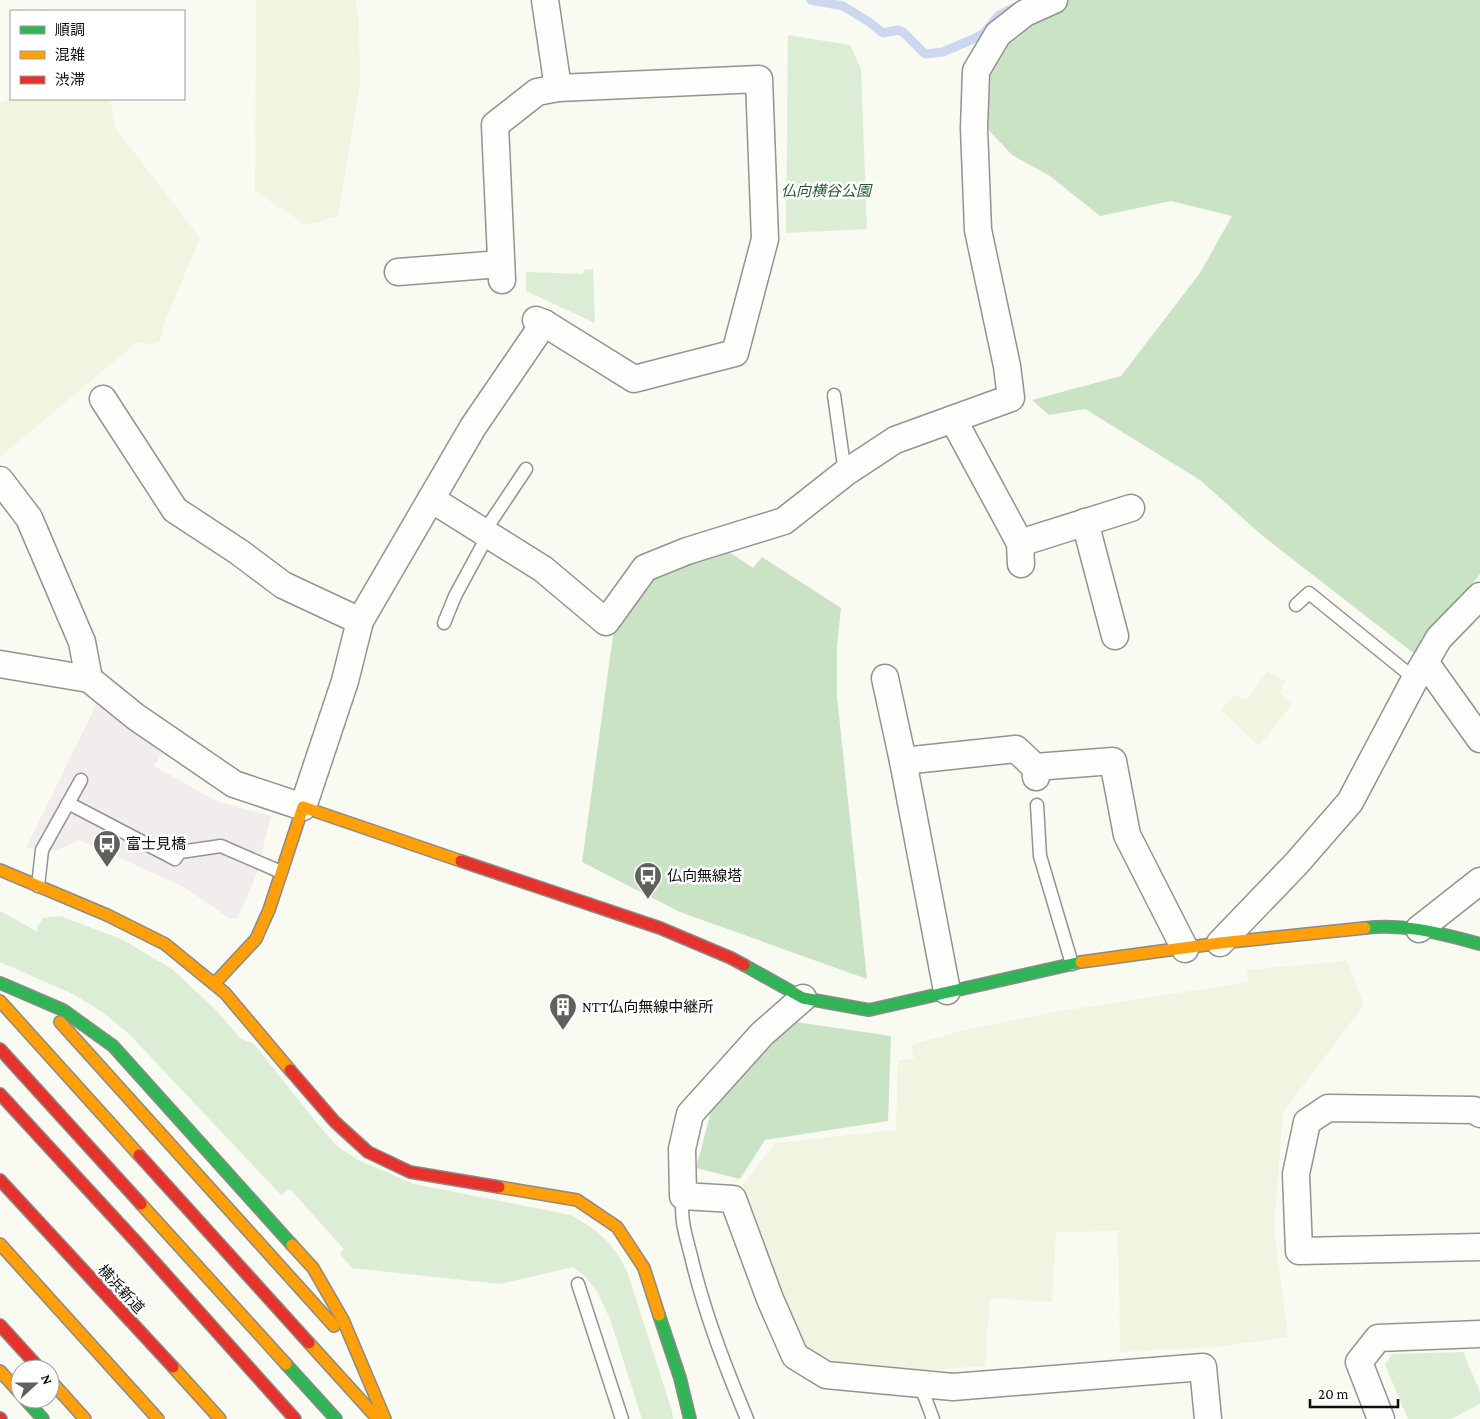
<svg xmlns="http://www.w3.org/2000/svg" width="1480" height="1419" viewBox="0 0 1480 1419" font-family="'Crimson Pro','Noto Sans JP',serif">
	<rect width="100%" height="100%" fill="#f9faf2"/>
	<polygon fill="#f1edec" points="100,697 167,746 154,766 216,801 271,816 256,876 238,918 230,919 184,887 79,840 55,851 26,848"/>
	<g fill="#f0f4e0">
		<polygon points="256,0 355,0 359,19 360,85 338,216 306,225 255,191"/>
		<polygon points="11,98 110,99 115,128 200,238 164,323 160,342 151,345 137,342 0,457 0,103"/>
		<polygon points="1267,671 1285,681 1280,693 1292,704 1259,746 1221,710 1234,695 1247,700"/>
		<polygon points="1347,961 1364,1005 1283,1112 1274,1227 1288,1337 1216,1347 1120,1352 1118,1231 1056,1232 1052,1302 990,1298 985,1366 925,1370 842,1363 816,1356 795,1327 743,1185 775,1143 896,1130 898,1060 914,1059 911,1045 960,1031 1054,1012 1249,982 1246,970"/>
	</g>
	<g fill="#dbedd5">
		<polygon points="788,35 850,45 861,69 867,229 786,233"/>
		<polygon points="593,269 595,323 526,291 526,272 583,274 584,270"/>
		<polygon points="0,911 38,932 37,927 43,918 61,916 123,940 172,969 215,1009 241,1039 254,1044 320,1127 337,1146 358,1160 414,1184 571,1215 594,1229 607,1241 618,1255 627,1271 672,1411 673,1419 642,1419 610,1319 598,1293 585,1276 573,1267 500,1284 352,1268 340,1254 344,1249 290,1189 281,1195 130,1035 104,1013 73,994 0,962"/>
		<polygon points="1463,1352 1480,1392 1480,1404 1451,1419 1408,1419 1385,1365 1392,1354"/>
	</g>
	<g fill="#cae3c4">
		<polygon points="1049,0 1480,0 1480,574 1416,655 1264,537 1200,480 1085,409 1049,415 1032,400 1121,376 1200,273 1232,216 1171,201 1100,216 1050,176 1012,155 974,114 984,63"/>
		<polygon points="723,548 753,568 762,557 841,608 837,646 837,697 867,979 680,912 582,862 615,621 650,572"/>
		<polygon points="796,1022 891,1036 888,1121 765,1140 740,1179 696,1168 714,1100"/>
	</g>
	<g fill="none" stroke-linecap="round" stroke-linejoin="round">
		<polyline stroke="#cdd7ef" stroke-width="9" points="811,0 843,6 869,22 883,33 898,30 903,32 925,54 943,52 973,39 983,34 999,15 1015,7"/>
		<defs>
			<g id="lane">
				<polyline points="834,395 845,473"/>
				<polyline points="484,532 526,469"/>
				<polyline points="1296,605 1309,593 1415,679"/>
				<polyline points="444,623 455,596 488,535"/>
				<polyline points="68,803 175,859 180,852 221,846 281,872"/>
				<polyline points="1037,805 1040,856 1072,964"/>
				<polyline points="38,886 42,850 81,780"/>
				<path d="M683 1196C680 1219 685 1233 691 1256 704 1312 725 1366 747 1419"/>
				<polyline points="578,1284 622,1419"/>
				<polyline points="920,1384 933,1419"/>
			</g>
			<g id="street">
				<polyline points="545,0 558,88"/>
				<polyline points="398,272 501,264"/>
				<polyline points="502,280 495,125 537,92 558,88 759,79 765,239 735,353 634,379 544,323 536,320"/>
				<polyline points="103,399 175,510 239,552 283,585 360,621"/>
				<polyline points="953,419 1020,543 1021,564"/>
				<polyline points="0,480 29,518 82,642 89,679"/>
				<polyline points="431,499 543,569 606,622 645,568 687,551 784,521 845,473 895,440 1011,398 1007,366 978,230 974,128 976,71 998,34 1025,13 1054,0"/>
				<polyline points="1085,522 1115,636"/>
				<polyline points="1020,543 1131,508"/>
				<polyline points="1425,662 1480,739"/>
				<polyline points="0,664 89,679 136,717 234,784 303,807 345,681 360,621 473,427 544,323"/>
				<polyline points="885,678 903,761"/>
				<polyline points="1035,767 1113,761 1127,835 1185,949"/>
				<polyline points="1419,929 1480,881"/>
				<polyline points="1220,943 1296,864 1350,802 1415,679 1439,638 1480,596"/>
				<polyline points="947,991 903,761 1016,749 1035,767 1036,777"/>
				<polyline points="803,998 762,1034 690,1114 682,1149 683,1196 733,1199 770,1299 795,1356 826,1375 953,1387 1203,1367 1208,1419"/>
				<polyline points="1480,1114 1474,1110 1328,1108 1307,1122 1296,1174 1299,1251 1480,1247"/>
				<polyline points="1381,1419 1359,1362 1378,1338 1480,1334"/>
			</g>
			<g id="fast">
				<path d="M1365 928C1405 923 1442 934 1480 944"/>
				<polyline points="744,965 803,998 869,1010 1081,962"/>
				<polyline points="0,983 63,1010 113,1046 292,1245"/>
				<polyline points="659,1315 680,1378 690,1419"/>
				<polyline points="286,1364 336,1419"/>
				<polyline points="25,1399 43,1419"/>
			</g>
			<g id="slow">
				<polyline points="0,870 107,915 165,944 225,993 290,1070"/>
				<polyline points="1081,962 1220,943 1365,928"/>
				<polyline points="214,984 256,939 269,910 303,807 461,861"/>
				<polyline points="0,1001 139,1155"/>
				<polyline points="60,1022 334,1326"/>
				<polyline points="499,1187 577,1200 617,1227 644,1268 659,1315"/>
				<polyline points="141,1204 286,1364"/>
				<polyline points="0,1244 158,1419"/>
				<polyline points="292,1245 313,1268 343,1320 385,1419"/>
				<polyline points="309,1343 376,1417"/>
				<polyline points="173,1367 220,1419"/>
				<polyline points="0,1371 20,1393"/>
				<polyline points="50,1380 85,1419"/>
			</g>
			<g id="jam">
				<polyline points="461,861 660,928 731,958 744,965"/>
				<polyline points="0,1049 141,1204"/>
				<polyline points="290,1070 335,1122 368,1152 410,1172 499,1187"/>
				<polyline points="0,1094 141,1247 295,1419"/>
				<polyline points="139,1155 309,1343"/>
				<polyline points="0,1180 173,1367"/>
				<polyline points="0,1325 40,1369"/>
				<polyline points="0,1418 1,1419"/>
			</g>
		</defs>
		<use href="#lane" stroke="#939490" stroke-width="15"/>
		<use href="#street" stroke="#939490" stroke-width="29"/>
		<use href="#fast" stroke="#8a8a87" stroke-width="14"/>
		<use href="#slow" stroke="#8a8a87" stroke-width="14"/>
		<use href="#jam" stroke="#8a8a87" stroke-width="14"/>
		<use href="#lane" stroke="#fefefd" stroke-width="12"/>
		<use href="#street" stroke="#fefefd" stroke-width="26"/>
		<use href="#fast" stroke="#30b455" stroke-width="11"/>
		<use href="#slow" stroke="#ff9f0a" stroke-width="11"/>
		<use href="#jam" stroke="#e5322d" stroke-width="11"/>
	</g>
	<defs>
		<symbol id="bus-pin" viewBox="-11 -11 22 30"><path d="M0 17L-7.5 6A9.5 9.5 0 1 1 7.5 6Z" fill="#60605d" stroke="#fff"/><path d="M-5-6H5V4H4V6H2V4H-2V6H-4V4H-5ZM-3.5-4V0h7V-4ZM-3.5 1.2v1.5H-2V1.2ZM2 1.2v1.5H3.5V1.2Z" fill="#fff"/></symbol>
		<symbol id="building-pin" viewBox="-11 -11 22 30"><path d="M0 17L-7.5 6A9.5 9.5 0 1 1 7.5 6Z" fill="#60605d" stroke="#fff"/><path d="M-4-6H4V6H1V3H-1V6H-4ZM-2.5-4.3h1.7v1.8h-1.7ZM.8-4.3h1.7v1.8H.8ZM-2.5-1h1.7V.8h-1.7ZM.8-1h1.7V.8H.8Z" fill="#fff"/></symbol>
	</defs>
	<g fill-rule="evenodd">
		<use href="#bus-pin" x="91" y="828" width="32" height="43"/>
		<use href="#bus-pin" x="632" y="860" width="32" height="43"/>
		<use href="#building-pin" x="547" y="991" width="32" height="43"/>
	</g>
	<g text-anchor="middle" stroke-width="5" stroke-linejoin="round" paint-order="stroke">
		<g font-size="15" font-style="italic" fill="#265c2e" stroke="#fff">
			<text x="826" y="196">仏向横谷公園</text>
		</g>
		<g font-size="15" fill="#0d0d0d" stroke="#fff" text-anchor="start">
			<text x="126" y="849">富士見橋</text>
			<text x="667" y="881">仏向無線塔</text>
			<text x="582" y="1012">NTT仏向無線中継所</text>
		</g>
		<g font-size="15" fill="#0d0d0d" stroke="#fff">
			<text transform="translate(121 1289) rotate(47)" y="5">横浜新道</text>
		</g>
	</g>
	<rect x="10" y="10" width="175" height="90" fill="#ffffff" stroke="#9e9e9e"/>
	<rect x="20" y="26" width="25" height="8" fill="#30b455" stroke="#9e9e9e"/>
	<text x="55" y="35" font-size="15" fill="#0d0d0d">順調</text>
	<rect x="20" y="51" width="25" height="8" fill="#ff9f0a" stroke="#9e9e9e"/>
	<text x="55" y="60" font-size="15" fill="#0d0d0d">混雑</text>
	<rect x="20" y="76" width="25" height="8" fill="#e5322d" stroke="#9e9e9e"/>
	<text x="55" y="85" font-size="15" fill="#0d0d0d">渋滞</text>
	<g transform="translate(35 1384) rotate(69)"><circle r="24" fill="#ffffff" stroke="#9e9e9e"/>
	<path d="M0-4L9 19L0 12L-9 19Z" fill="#60605d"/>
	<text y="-8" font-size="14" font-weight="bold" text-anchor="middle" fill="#0d0d0d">N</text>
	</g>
	<path d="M1310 1399v8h88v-8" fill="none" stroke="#0d0d0d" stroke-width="2.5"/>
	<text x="1318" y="1399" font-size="15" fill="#0d0d0d" stroke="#ffffff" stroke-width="4" paint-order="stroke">20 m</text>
</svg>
